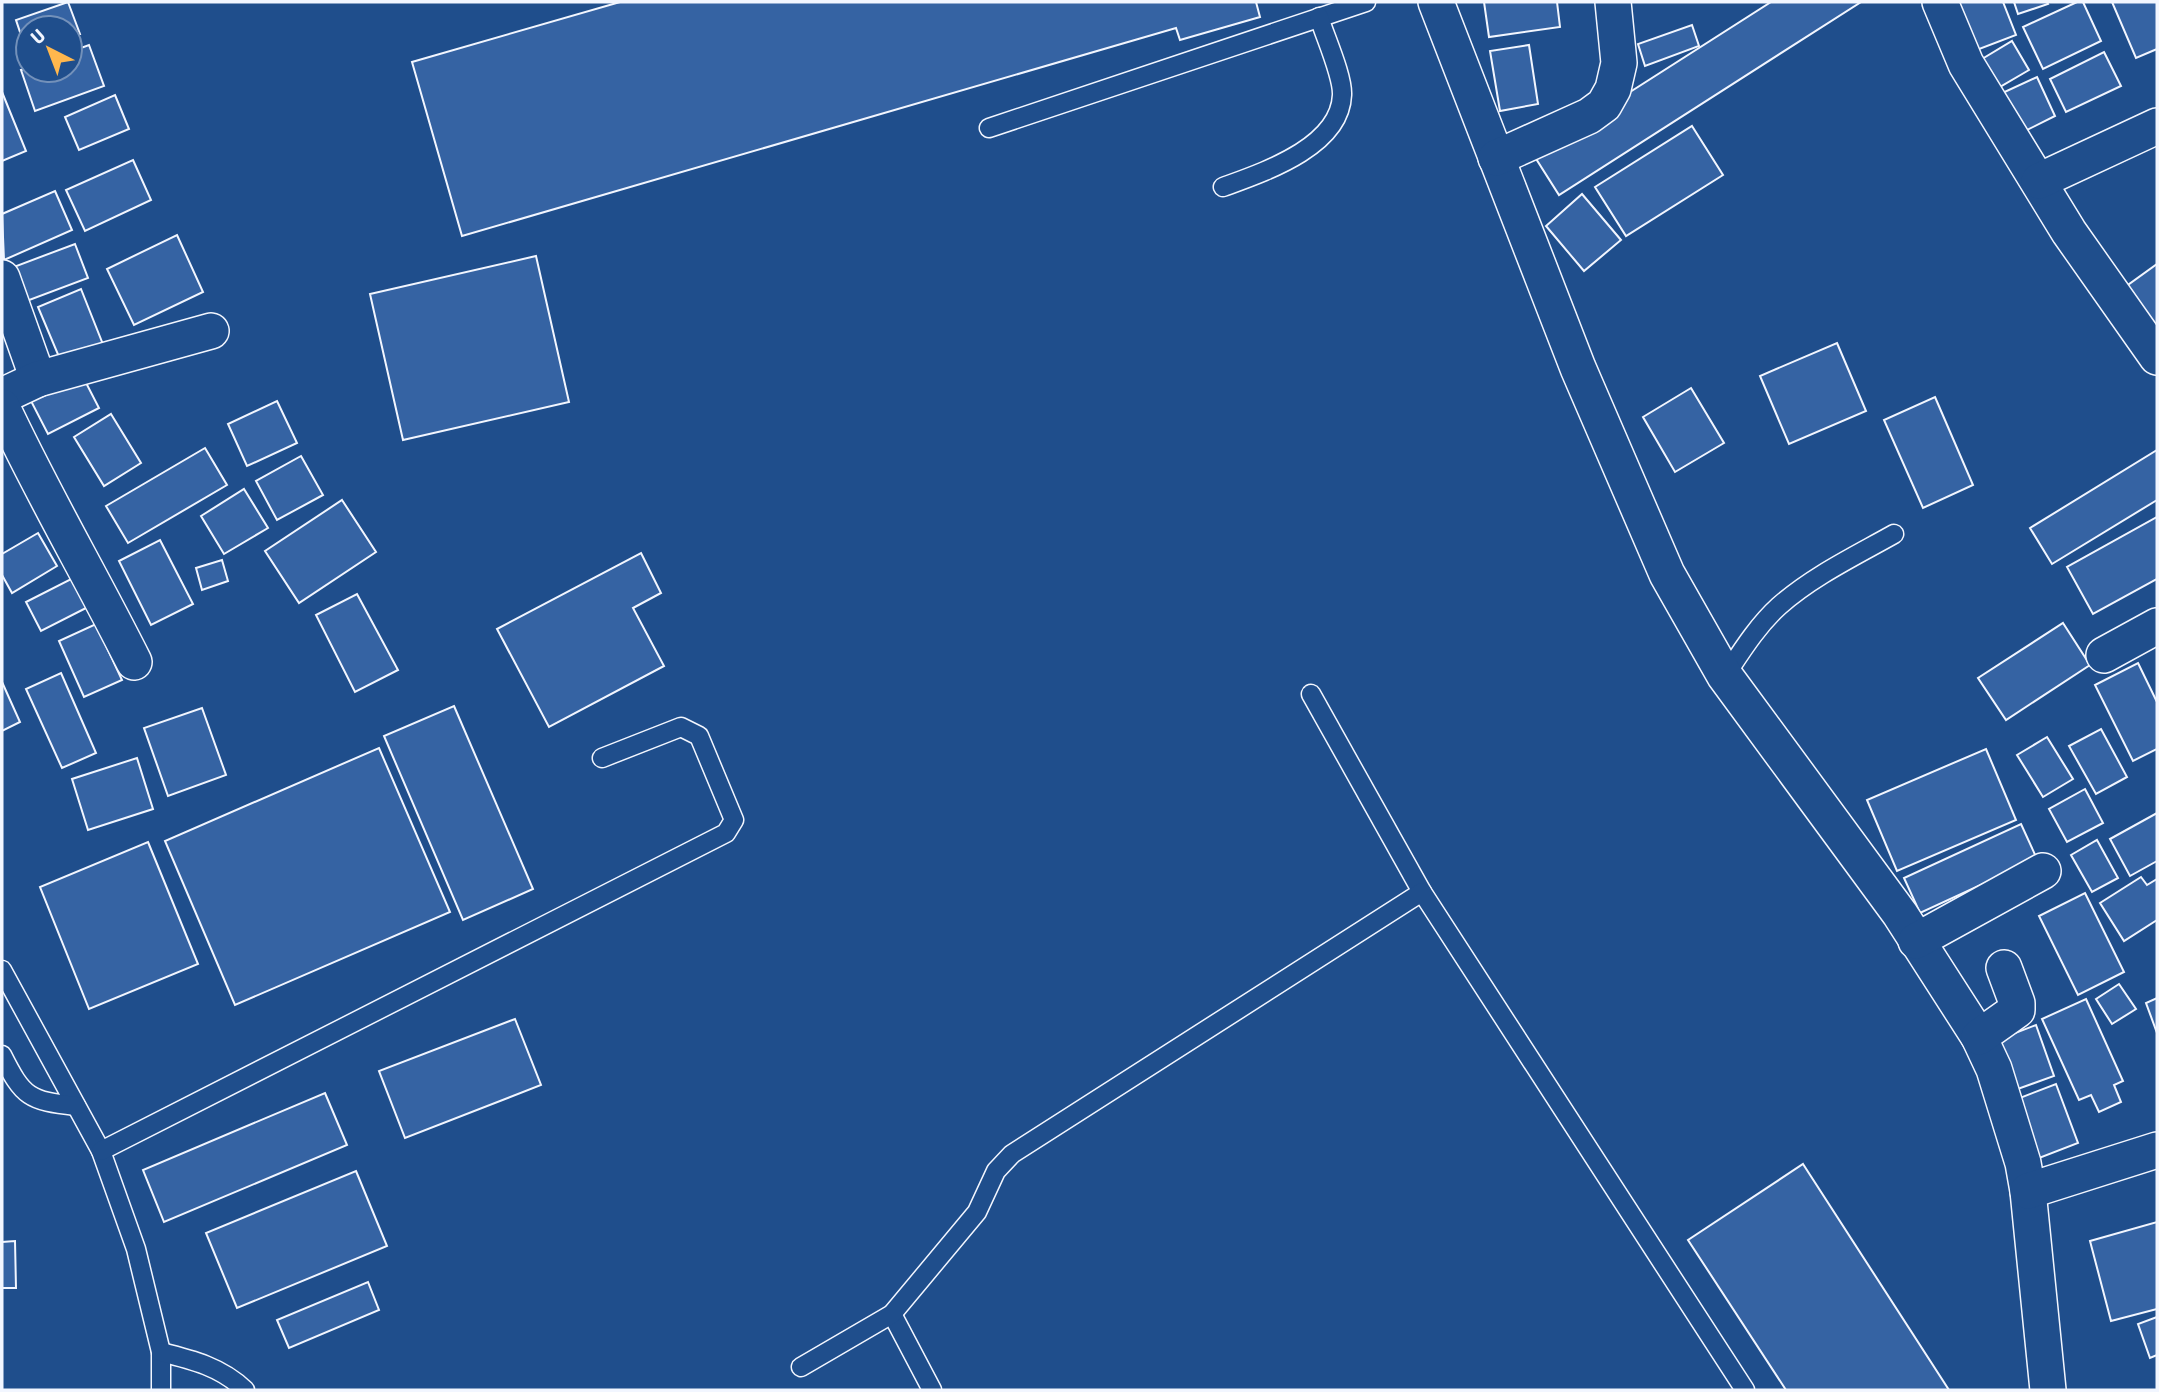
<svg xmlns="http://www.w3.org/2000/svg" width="2159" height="1392" viewBox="0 0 2159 1392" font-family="'Asap Condensed',sans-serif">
	<rect width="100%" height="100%" fill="#1f4e8c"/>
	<g fill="#3563a3" stroke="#f2f6ff" stroke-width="2">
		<polygon points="68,2 80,34 70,37 70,28 28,28 27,53 16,20"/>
		<polygon points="620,2 1256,2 1260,17 1180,40 1176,28 462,236 412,62"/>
		<polygon points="1484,2 1557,2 1560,27 1489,37"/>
		<polygon points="1771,2 1861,2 1559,195 1533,154"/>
		<polygon points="1954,2 2003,2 2016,35 1974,51"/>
		<polygon points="2014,2 2047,2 2048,4 2018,14"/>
		<polygon points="2077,2 2083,2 2101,41 2043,69 2023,27"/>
		<polygon points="2112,2 2157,2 2157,49 2136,58"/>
		<polygon points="1692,25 1699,46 1645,66 1638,44"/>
		<polygon points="2012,41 2029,70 1998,88 1982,59"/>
		<polygon points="89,45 104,86 35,111 21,70 28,68 70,70 70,52"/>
		<polygon points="1529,45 1538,104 1500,111 1490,51"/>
		<polygon points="2104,52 2121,86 2066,112 2050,79"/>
		<polygon points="2037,77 2055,116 2017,135 1998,95"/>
		<polygon points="2,92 26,151 2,161"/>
		<polygon points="115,95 129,129 79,150 65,117"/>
		<polygon points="1692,126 1723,175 1626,236 1595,187"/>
		<polygon points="133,160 151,200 85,231 66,190"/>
		<polygon points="55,191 72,230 4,260 2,214"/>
		<polygon points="1582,194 1621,240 1584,271 1546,226"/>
		<polygon points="177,235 203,292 134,325 107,269"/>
		<polygon points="75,244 88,278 24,302 11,268"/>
		<polygon points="536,256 569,402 403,440 370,294"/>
		<polygon points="2157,264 2157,327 2121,290"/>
		<polygon points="81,289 104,347 62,364 38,307"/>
		<polygon points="1837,343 1866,411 1789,444 1760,376"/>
		<polygon points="82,375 99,408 48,434 31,401"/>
		<polygon points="1691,388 1724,443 1675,472 1643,417"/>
		<polygon points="1935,397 1973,485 1923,508 1884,420"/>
		<polygon points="277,401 297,443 247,466 228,424"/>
		<polygon points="111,414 141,463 104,486 74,437"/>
		<polygon points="205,448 227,485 128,543 106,506"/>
		<polygon points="2157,450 2157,500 2052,564 2030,528"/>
		<polygon points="301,456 323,495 277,520 256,481"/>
		<polygon points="244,489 268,528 224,554 201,516"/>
		<polygon points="342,500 376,552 299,603 265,551"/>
		<polygon points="2157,517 2157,579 2093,614 2067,567"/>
		<polygon points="38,533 57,566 12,593 2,575 2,554"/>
		<polygon points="160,540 193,604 151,625 119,561"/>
		<polygon points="641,553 661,593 633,608 664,666 549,727 497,629"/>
		<polygon points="222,560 228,581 202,590 196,568"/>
		<polygon points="75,577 90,606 41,631 26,602"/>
		<polygon points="357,594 398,670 355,692 316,615"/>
		<polygon points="2063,623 2090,665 2006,720 1978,678"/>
		<polygon points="96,624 122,680 84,697 59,641"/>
		<polygon points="2138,663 2157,702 2157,749 2133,761 2095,685"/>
		<polygon points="61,673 96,753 62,768 26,689"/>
		<polygon points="2,682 20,722 2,731"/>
		<polygon points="454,706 533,889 463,920 384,736"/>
		<polygon points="202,708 226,775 168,796 144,728"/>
		<polygon points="2101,729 2127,777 2096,794 2069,746"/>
		<polygon points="2047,737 2073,779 2043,797 2017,755"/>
		<polygon points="379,748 450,912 235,1005 165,841"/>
		<polygon points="1986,749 2016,820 1897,871 1867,800"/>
		<polygon points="137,758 153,809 88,830 72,779"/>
		<polygon points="2085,789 2103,823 2067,842 2049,809"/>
		<polygon points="2157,813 2157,861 2130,876 2110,839"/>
		<polygon points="2021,824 2037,859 1920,913 1904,878"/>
		<polygon points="2097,840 2118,878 2092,892 2071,855"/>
		<polygon points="148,842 198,964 89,1009 40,887"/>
		<polygon points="2141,877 2147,885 2157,879 2157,920 2124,941 2100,903"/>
		<polygon points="2085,893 2124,972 2078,995 2039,916"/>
		<polygon points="2119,984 2136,1009 2112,1024 2096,999"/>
		<polygon points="2157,998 2157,1033 2146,1003"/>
		<polygon points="2086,999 2123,1081 2114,1085 2121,1102 2099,1112 2091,1095 2079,1100 2042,1019"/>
		<polygon points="515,1019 541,1085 405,1138 379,1071"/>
		<polygon points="2036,1025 2054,1076 2015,1090 1997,1040"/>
		<polygon points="2056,1084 2078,1143 2034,1160 2012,1101"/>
		<polygon points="325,1093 347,1145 164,1222 143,1170"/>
		<polygon points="1803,1164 1949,1390 1786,1390 1688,1240"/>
		<polygon points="356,1171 387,1246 237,1308 206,1233"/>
		<polygon points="2157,1222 2157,1309 2111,1321 2090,1241"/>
		<polygon points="15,1241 16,1288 2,1288 2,1242"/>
		<polygon points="368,1282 379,1310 289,1348 277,1320"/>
		<polygon points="2157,1317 2157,1355 2150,1358 2138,1324"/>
	</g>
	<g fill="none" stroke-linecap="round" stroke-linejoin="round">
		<defs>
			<g id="lane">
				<polyline points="989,128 1366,2"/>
				<path d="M1223 187C1264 172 1340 147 1342 95 1343 76 1325 37 1319 17"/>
				<path d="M1725 676C1741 652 1757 626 1779 606 1813 576 1855 556 1894 534"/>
				<polyline points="1311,694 1422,892"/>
				<polyline points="2,970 101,1151 136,1249 161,1352 161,1390"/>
				<path d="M2 1055C23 1097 29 1101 76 1106"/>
				<polyline points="101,1151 726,833 734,820 699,736 681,727 602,758"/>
				<polyline points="892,1314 932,1390"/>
				<path d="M161 1352C193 1360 221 1367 245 1390"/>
				<polyline points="801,1367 892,1314 977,1212 996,1171 1012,1154 1422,892 1745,1390"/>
			</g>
			<g id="street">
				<polyline points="1436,2 1578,368 1667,574 1725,676 1900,914 1979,1037 1994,1069 2023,1163 2028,1191 2048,1390"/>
				<polyline points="1940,2 1966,64 2069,232 2157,357"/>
				<polyline points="1496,158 1589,116 1604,105 1613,89 1619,63 1613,2"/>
				<polyline points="2039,181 2157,126"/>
				<polyline points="2,278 38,379"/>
				<polyline points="2,396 38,379 211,331"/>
				<path d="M2 407C42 493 91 576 134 662"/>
				<polyline points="2104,655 2157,626"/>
				<polyline points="1916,941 2043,871"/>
				<polyline points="1979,1037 2017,1010 2017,1003 2004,968"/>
				<polyline points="2028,1191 2157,1150"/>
			</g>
		</defs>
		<use href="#lane" stroke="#f2f6ff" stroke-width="21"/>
		<use href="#street" stroke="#f2f6ff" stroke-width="38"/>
		<use href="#lane" stroke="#1f4e8c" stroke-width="18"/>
		<use href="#street" stroke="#1f4e8c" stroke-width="35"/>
	</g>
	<rect width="2159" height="1392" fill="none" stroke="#f2f6ff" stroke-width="7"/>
	<g transform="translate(49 49) rotate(318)"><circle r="33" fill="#1f4e8c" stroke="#7391ba" stroke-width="2"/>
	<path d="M0-5L12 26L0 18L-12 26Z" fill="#ffb74d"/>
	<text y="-10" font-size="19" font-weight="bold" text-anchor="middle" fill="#f2f6ff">U</text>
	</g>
</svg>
